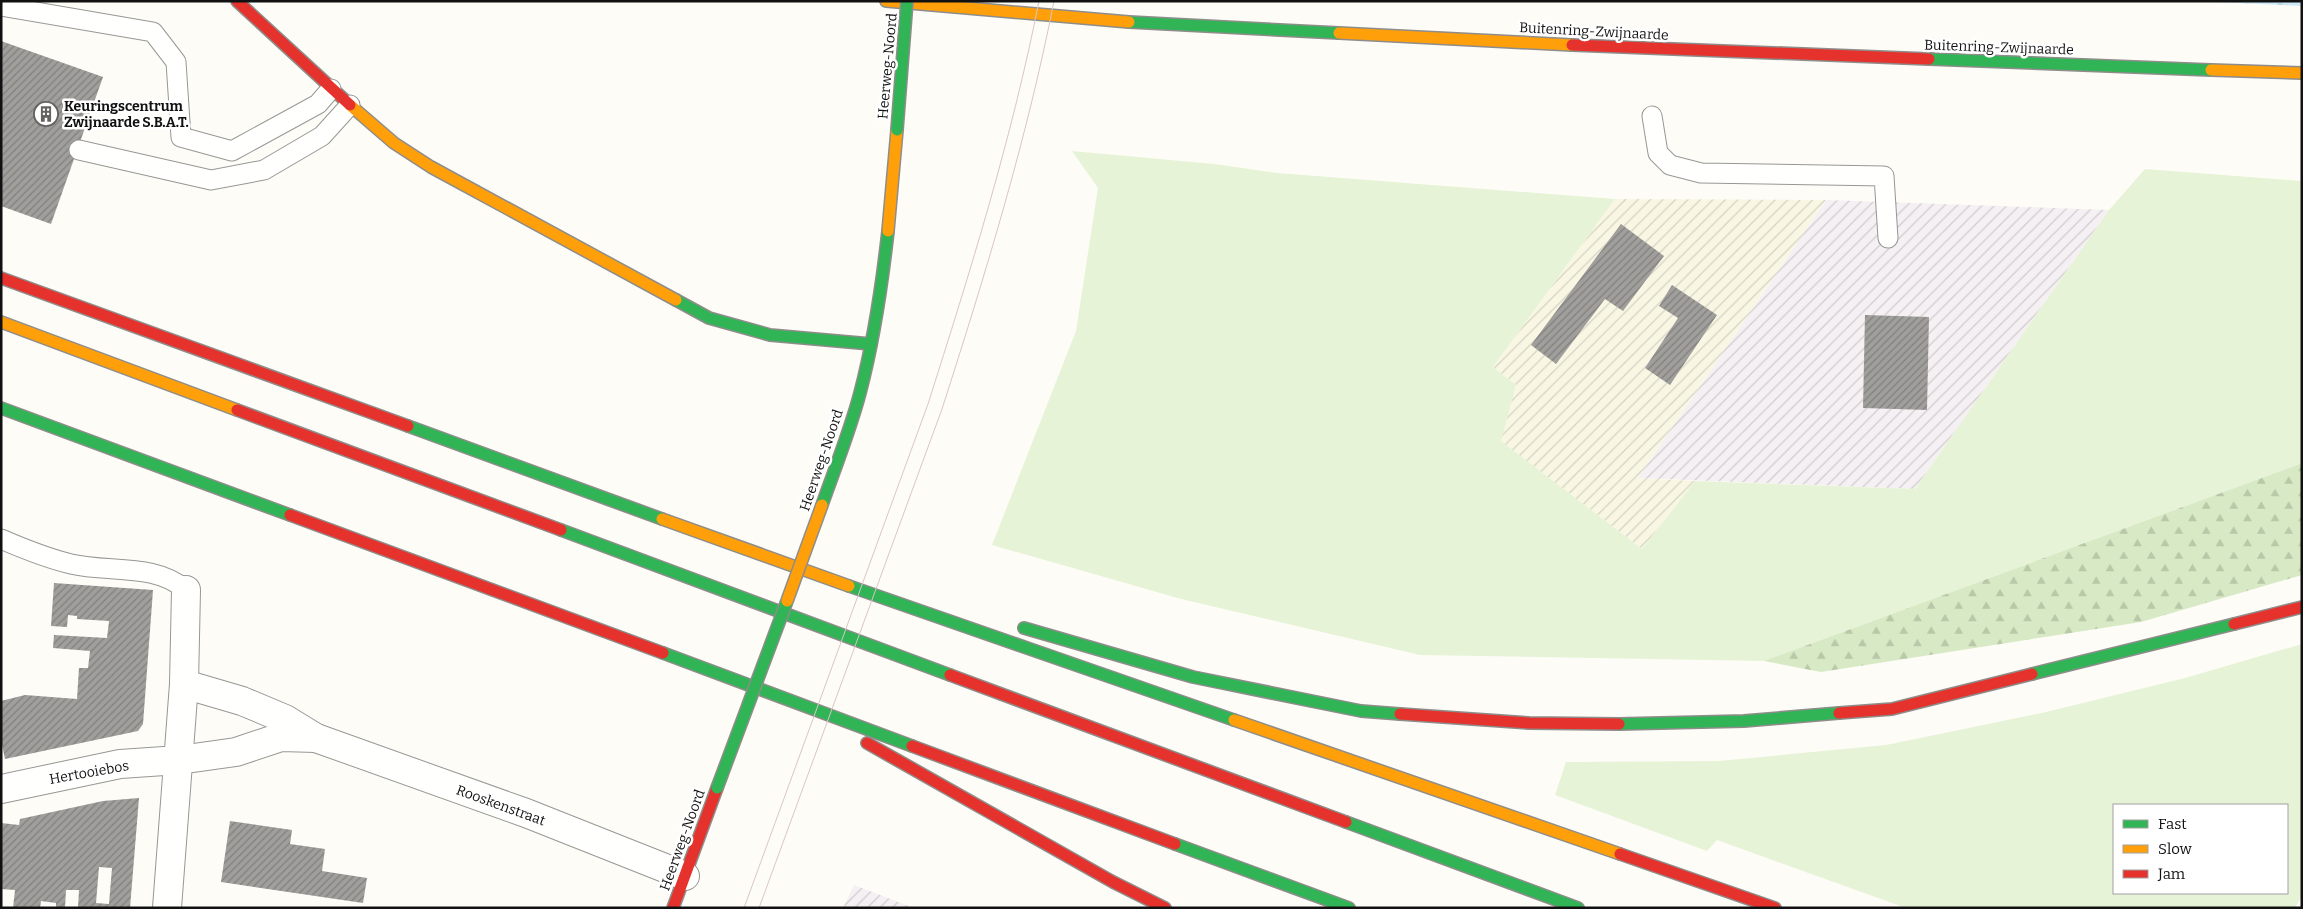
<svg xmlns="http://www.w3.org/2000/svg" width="2303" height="909" viewBox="0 0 2303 909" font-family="Bitter,serif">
	<defs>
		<pattern id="industrial-furrows" width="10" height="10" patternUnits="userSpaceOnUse" patternTransform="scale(1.25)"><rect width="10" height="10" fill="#f5f0f3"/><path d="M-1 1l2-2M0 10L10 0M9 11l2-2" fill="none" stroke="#d1cdcf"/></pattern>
		<pattern id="farmland-furrows" width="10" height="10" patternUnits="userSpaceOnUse" patternTransform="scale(1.25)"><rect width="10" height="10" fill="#f9f7e4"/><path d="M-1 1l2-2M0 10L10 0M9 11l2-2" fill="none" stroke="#d4d3c3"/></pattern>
		<pattern id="forest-firs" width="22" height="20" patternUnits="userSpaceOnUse" patternTransform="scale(1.25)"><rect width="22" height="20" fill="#d8eac5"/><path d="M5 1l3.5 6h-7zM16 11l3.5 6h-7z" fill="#b8c8a8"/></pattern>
		<pattern id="water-ripples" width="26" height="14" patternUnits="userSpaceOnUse" patternTransform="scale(1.25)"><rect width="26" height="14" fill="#cde8f7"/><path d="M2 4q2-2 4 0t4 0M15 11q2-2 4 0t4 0" fill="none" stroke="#afc6d3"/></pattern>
		<pattern id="building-hatch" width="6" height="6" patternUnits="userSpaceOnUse" patternTransform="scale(1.25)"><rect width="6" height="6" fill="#a19f9c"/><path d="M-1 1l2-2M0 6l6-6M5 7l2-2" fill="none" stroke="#82807e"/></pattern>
	</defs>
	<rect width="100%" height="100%" fill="#fdfcf7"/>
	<g fill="url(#industrial-furrows)">
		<polygon points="1826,200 2109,210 1915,489 1638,478"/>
		<polygon points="854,885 914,908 843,908"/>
	</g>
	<polygon fill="url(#farmland-furrows)" points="1615,199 1826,200 1638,478 1695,481 1642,549 1500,441 1516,385 1493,367"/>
	<g fill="#e7f3d7" fill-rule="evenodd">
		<polygon points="1072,151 1214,164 1277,173 1615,199 1493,367 1516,385 1501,441 1642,549 1695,481 1915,489 2109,210 2145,169 2302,181 2302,463 1764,661 1420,655 1181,599 992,545 1076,331 1098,188"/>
		<path d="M2302 644V896L2295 908H1906L1717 840 1707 851 1555 795 1566 762 1719 761 1886 745 2046 712 2185 678ZM2114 805H2287V893H2114Z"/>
	</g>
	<polygon fill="url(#forest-firs)" points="2302,463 2302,575 2141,622 1821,672 1764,661"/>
	<polygon fill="url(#water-ripples)" points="2191,1 2302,1 2302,6"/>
	<g fill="url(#building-hatch)" fill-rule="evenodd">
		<polygon points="1,41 103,77 51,224 1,206"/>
		<polygon points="1621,224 1664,256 1623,311 1605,299 1556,364 1531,345"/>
		<polygon points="1672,285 1717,315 1670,385 1645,368 1678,318 1659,306"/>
		<polygon points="1865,315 1929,317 1927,410 1863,408"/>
		<polygon points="54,583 153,590 143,724 138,731 5,759 1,740 1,701 25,695 77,699 79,668 88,668 90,651 53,648 54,635 107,638 109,621 77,619 77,616 68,615 67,627 51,626"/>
		<path d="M139 798 130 908H78L79 890H66L65 908H56V903L41 901 40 908H13L15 890 1 889V823L19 825 20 819 103 801ZM99 867 112 868 109 904 96 903Z"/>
		<polygon points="230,821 292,830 290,844 325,849 322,871 367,878 363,903 221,882"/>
	</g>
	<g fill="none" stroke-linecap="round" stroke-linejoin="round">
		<defs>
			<g id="lane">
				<polyline points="1,6 153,32 176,62 181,137 232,151 318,104 331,89"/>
				<polyline points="1652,116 1658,153 1670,165 1701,173 1884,176 1888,238"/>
				<polyline points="79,150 211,180 264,170 322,136 350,105"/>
				<path d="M1 539C24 549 46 558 71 564 109 573 155 563 186 590"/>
			</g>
			<g id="street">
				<polyline points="184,684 242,701 285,719 316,738 526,813 685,876"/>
				<polyline points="1,789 120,764 179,760 236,752 281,737 316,738"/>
				<polyline points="167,908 184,684 186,590"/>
			</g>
			<g id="fast">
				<polyline points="1129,22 1339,33"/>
				<polyline points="1929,59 2211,70"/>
				<polyline points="676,300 709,318 770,335 871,344"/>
				<polyline points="1,408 290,515"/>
				<polyline points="408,426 662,519"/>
				<path d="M822 505C835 468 850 431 860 393 874 340 882 285 888 231"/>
				<polyline points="561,530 950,675"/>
				<polyline points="849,586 1234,720"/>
				<polyline points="1024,628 1193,677 1361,711 1400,714"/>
				<polyline points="663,653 912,746"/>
				<polyline points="2032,674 2234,624"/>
				<polyline points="1619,724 1744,721 1839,713"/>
				<polyline points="1346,822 1578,908"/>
				<polyline points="1175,844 1349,908"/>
			</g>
			<g id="slow">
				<polyline points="886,1 1129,22"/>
				<polyline points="1339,33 1572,45"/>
				<polyline points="2211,70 2302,73"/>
				<polyline points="350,105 394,143 431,167 676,300"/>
				<polyline points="888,231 897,130"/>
				<polyline points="1,322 237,410"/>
				<polyline points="662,519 849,586"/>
				<polyline points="1234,720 1620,854"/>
			</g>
			<g id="jam">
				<polyline points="237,1 350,105"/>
				<polyline points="1572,45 1929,59"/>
				<polyline points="1,278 408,426"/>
				<polyline points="237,410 561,530"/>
				<polyline points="290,515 663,653"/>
				<polyline points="2234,624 2302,607"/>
				<polyline points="950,675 1346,822"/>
				<polyline points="1839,713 1892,709 2032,674"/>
				<polyline points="1400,714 1529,723 1619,724"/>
				<polyline points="867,743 1113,882 1165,908"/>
				<polyline points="912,746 1175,844"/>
				<polyline points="1620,854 1775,908"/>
				<polyline points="673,908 717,788"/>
			</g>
		</defs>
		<use href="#lane" stroke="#979795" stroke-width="21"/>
		<use href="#street" stroke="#979795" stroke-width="30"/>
		<use href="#fast" stroke="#8e8d8b" stroke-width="14"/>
		<use href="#slow" stroke="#8e8d8b" stroke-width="14"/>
		<use href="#jam" stroke="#8e8d8b" stroke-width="14"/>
		<use href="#lane" stroke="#fffffe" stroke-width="19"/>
		<use href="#street" stroke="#fffffe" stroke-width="28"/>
		<use href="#fast" stroke="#30b455" stroke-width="11"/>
		<use href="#slow" stroke="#ff9f0a" stroke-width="11"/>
		<use href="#jam" stroke="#e5322d" stroke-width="11"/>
		<g stroke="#d9c6c7" stroke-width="1">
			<path d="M744 908 928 404C970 272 1012 138 1039 1"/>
			<path d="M759 908 942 409C985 275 1027 139 1054 1"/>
		</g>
		<defs>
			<g id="fast-bridge">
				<polyline points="897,130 907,1"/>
				<polyline points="717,788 787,601"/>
			</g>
			<polyline id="slow-bridge" points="787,601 822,505"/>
		</defs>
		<use href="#fast-bridge" stroke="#8e8d8b" stroke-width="14" stroke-linecap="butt"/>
		<use href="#slow-bridge" stroke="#8e8d8b" stroke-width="14" stroke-linecap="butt"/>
		<use href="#fast-bridge" stroke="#30b455" stroke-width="11"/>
		<use href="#slow-bridge" stroke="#ff9f0a" stroke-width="11"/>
	</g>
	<defs>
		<symbol id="building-ring" viewBox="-11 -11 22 22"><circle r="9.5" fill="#fff" stroke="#646362" stroke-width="1.5"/><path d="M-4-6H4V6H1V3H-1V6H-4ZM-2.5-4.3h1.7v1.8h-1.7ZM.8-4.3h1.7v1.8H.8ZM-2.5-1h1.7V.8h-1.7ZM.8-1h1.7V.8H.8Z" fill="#646362"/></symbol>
	</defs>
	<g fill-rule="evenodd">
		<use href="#building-ring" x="32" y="100" width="28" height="28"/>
	</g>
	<g text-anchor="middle" stroke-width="5" stroke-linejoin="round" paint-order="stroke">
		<g font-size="14" fill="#111" stroke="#fff">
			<text transform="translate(1594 31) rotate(3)" y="5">Buitenring-Zwijnaarde</text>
			<text transform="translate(1999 47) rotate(2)" y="5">Buitenring-Zwijnaarde</text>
			<text transform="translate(887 66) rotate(-85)" y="5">Heerweg-Noord</text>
			<text transform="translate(821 460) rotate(-71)" y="5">Heerweg-Noord</text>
			<text transform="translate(89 772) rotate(-10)" y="5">Hertooiebos</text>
			<text transform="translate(501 805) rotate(20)" y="5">Rooskenstraat</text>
			<text transform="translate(682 840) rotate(-70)" y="5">Heerweg-Noord</text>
		</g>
		<g font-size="14" font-weight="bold" fill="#111" stroke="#fff" text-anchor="start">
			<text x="64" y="111">Keuringscentrum<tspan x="64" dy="16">Zwijnaarde S.B.A.T.</tspan></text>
		</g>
	</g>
	<rect width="2303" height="909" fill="none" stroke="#111111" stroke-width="5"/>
	<rect x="2113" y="804" width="175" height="90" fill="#ffffff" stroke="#a0a0a0"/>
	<rect x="2123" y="820" width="25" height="8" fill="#30b455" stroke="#a0a0a0"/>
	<text x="2158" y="829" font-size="15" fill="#111111">Fast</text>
	<rect x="2123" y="845" width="25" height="8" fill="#ff9f0a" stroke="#a0a0a0"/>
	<text x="2158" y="854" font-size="15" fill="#111111">Slow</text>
	<rect x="2123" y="870" width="25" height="8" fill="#e5322d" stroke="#a0a0a0"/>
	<text x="2158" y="879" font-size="15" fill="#111111">Jam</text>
</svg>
